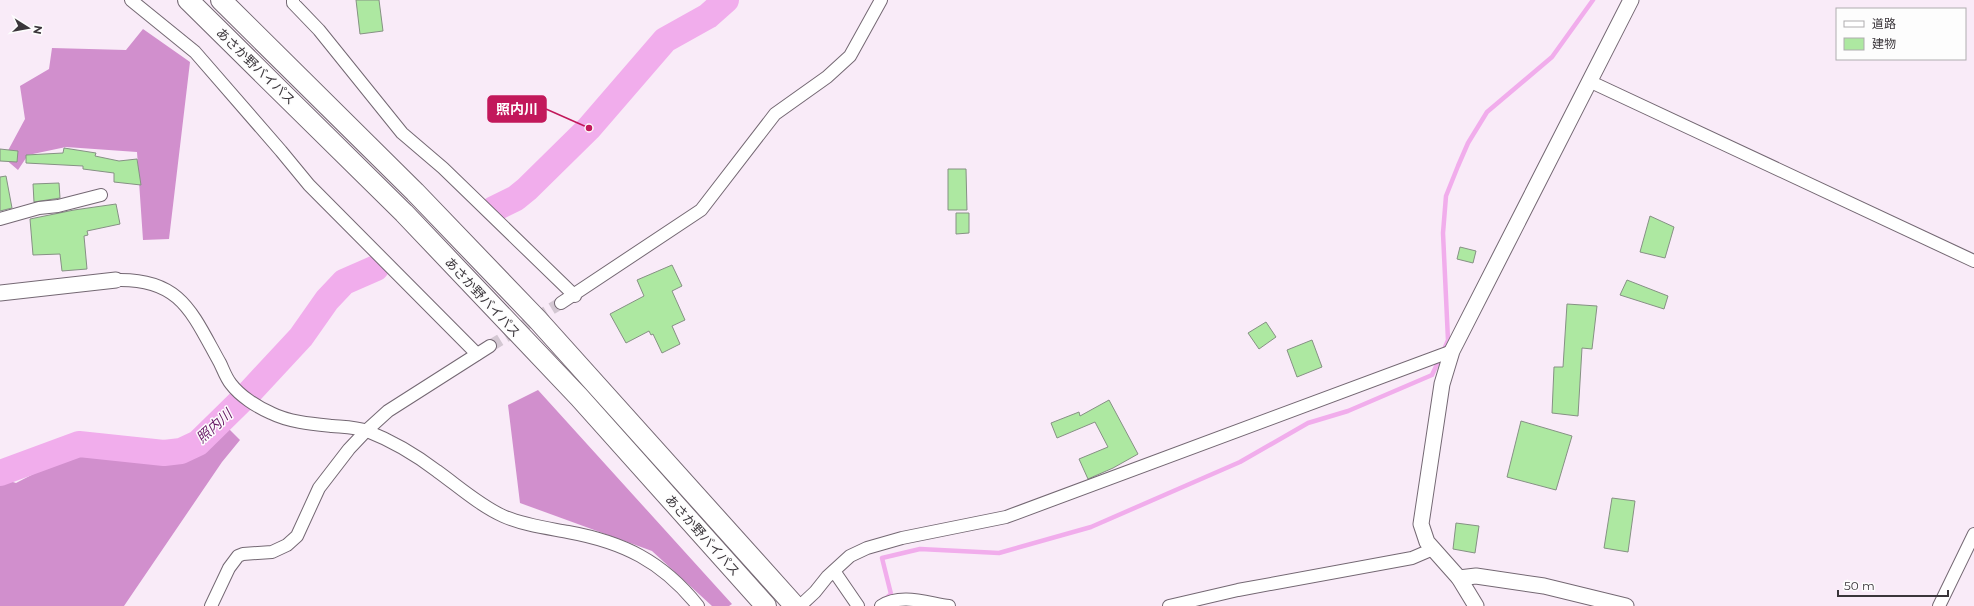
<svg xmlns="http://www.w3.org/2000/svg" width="1974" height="606" viewBox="0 0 1974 606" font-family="Montserrat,'Noto Sans JP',sans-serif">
	<rect width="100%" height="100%" fill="#f9ebf8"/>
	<g fill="#d18fcd">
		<polygon points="143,29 190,62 169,239 143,240 137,152 66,147 28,155 18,170 4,158 25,119 20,86 49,69 52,48 126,50"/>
		<polygon points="538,390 732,604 729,606 712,606 652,551 520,503 508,405"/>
		<polygon points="221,421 240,440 222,462 124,606 0,606 0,478 16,483 82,449 175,447"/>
	</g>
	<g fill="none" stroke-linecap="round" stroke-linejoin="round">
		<g stroke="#f1adec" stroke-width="4.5">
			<polyline points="1443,352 1448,340 1443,233 1446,196 1458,166 1468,143 1487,112 1552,57 1593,0"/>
			<polyline points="884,600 891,594 882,558 920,549 999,553 1091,527 1240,462 1308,423 1348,411 1432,375 1440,358"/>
		</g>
		<g stroke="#f1adec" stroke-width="26">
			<polyline points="494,209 516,198 527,189 589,128 665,40 708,16 726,0"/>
			<polyline points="0,473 79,444 164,453 181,451 198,443 249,393 301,337 327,300 344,282 376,268"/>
		</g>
	</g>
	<g fill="#ade8a1" stroke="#869184">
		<polygon points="356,0 379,0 383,31 360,34"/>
		<polygon points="64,148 96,153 95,156 119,161 137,159 141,185 114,182 114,173 83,169 83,166 26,163 26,155 63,153"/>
		<polygon points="0,149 18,151 17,162 0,161"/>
		<polygon points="948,169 966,169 967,210 948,210"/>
		<polygon points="6,176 12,208 0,211 0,177"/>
		<polygon points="59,183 60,198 34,202 33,184"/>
		<polygon points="116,204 120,224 87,231 88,235 84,236 87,269 62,271 60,254 33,255 30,219 74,210"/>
		<polygon points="956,213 969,213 969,233 956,234"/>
		<polygon points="1650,216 1674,227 1665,258 1640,252"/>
		<polygon points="1460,247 1476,251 1473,263 1457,259"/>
		<polygon points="672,265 682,286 672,291 685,320 672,326 680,344 662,353 653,334 651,335 649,331 626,343 610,314 644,296 637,280"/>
		<polygon points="1627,280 1668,296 1664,309 1620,295"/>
		<polygon points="1567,304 1597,306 1592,349 1582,348 1578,416 1552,413 1554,367 1563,367"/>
		<polygon points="1266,322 1276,337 1259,349 1248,333"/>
		<polygon points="1312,340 1322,367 1297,377 1287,350"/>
		<polygon points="1109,400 1138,454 1113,468 1088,479 1079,459 1108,447 1095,422 1057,438 1051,423 1079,412 1080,416"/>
		<polygon points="1521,421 1572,436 1556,490 1507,477"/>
		<polygon points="1612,498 1635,501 1628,552 1604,548"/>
		<polygon points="1456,523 1479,526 1475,553 1453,549"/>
	</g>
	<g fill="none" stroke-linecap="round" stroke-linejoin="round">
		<polyline stroke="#d3c7d2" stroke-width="12" stroke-dasharray="12 6" stroke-linecap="butt" points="490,346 561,303"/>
		<defs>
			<g id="minor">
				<polyline points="131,0 195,52 281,151 309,185 477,354"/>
				<polyline points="293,0 293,3 319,30 402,133 443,168 575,296"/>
				<polyline points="1591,82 1974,261"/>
				<polyline points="0,219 39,208 58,206 101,195"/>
				<path d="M116 280C181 278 192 313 220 363 223 369 226 378 231 384 240 396 257 407 271 413 289 422 312 424 332 426 343 427 356 427 367 431 390 440 416 455 437 471 458 486 479 505 503 516 523 525 547 528 568 532 623 542 662 561 698 606"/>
				<polyline points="561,303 701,210 775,114 827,77 850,56 881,0"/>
				<polyline points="834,571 858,606"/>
				<polyline points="211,606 229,568 238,556 243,554 272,552 287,545 297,536 319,488 349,449 366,431 388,411 490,346"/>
				<polyline points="800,606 815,592 827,577 850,556 867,548 902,538 1006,517 1452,351"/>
				<path d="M881 606C901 593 927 603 949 606"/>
				<polyline points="1169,606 1238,590 1412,558 1433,549"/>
				<polyline points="1939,606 1974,534"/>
			</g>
			<g id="tertiary">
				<polyline points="0,293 116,280"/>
				<polyline points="1459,578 1476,576 1544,586 1626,606"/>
				<polyline points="1476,606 1459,578 1427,542 1421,524 1442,384 1452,351 1631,0"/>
			</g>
			<g id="trunk">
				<polyline points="188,0 404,213 579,397 766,606"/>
				<polyline points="221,0 415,192 537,319 795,606"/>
			</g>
		</defs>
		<use href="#minor" stroke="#746873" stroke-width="14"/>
		<use href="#tertiary" stroke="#746873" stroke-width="17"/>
		<use href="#trunk" stroke="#746873" stroke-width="22"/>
		<use href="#minor" stroke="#fff" stroke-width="12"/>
		<use href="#tertiary" stroke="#fff" stroke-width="15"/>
		<use href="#trunk" stroke="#fff" stroke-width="20"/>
	</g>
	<g text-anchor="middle" stroke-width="3" stroke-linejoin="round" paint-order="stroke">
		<g font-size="13" fill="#3a353a" stroke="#fdfdfd">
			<text transform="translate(256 66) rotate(44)" y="5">あさか野バイパス</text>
			<text transform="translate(483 297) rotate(47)" y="5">あさか野バイパス</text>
			<text transform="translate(703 535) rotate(48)" y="5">あさか野バイパス</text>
		</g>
		<g font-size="14" font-style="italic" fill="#691b67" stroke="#fdfdfd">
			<text transform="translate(214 426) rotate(-42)" y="5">照内川</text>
		</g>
	</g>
	<path fill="none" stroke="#c2185b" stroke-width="1.5" d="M589 128L546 109"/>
	<circle fill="#c2185b" stroke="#fdfdfd" stroke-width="1.5" cx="589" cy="128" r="4"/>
	<rect fill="#c2185b" stroke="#c2185b" stroke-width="1.5" x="488" y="96" width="58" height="26" rx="4"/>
	<g font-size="14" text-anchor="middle" font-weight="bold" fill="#fff">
		<text x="517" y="114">照内川</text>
	</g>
	<rect x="1836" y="8" width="130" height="52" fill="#fdfdfd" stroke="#afadaf"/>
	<rect x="1844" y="21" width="20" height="6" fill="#ffffff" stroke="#afadaf"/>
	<text x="1872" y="28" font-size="12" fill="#3a353a">道路</text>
	<rect x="1844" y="38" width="20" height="12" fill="#ade8a1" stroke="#afadaf"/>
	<text x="1872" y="48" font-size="12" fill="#3a353a">建物</text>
	<g transform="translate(28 28) rotate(101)" stroke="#fdfdfd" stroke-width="3" paint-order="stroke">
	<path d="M0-3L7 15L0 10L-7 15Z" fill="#3a353a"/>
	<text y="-6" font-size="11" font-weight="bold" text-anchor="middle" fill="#3a353a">N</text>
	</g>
	<path d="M1838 590v6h110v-6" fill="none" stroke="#3a353a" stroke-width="2"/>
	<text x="1844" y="590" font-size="12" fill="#3a353a" stroke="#fdfdfd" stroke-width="3" paint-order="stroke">50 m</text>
</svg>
